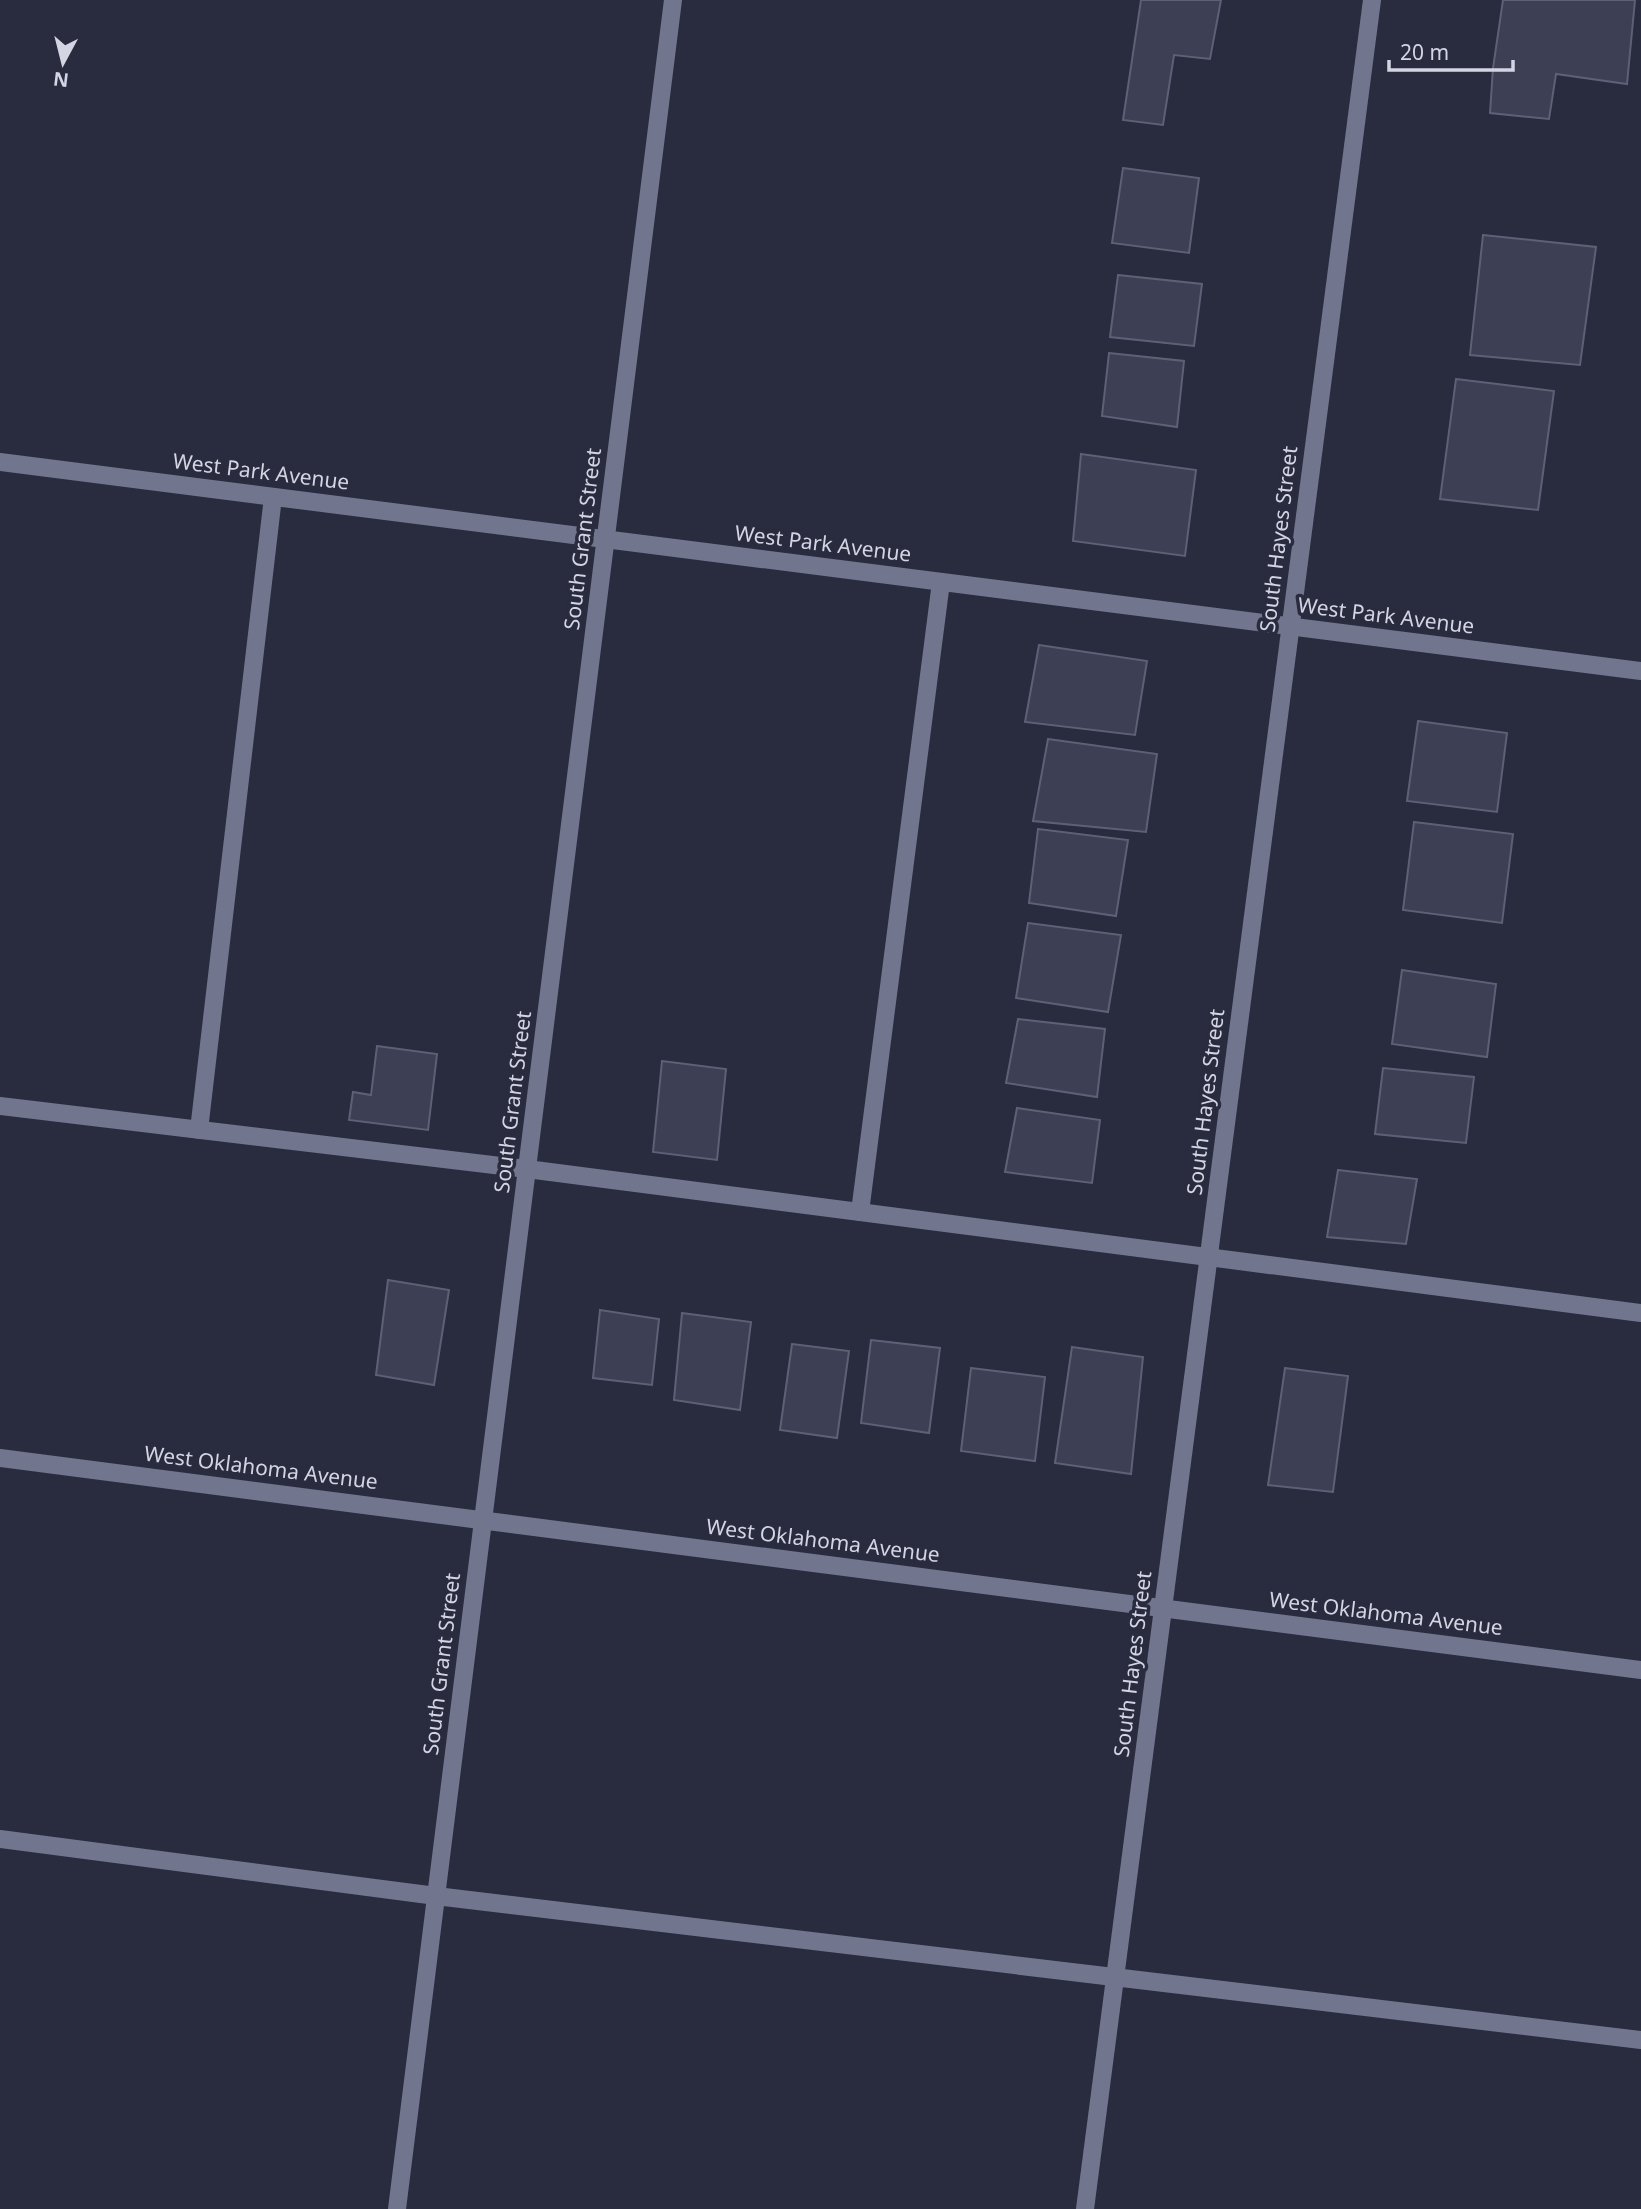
<svg xmlns="http://www.w3.org/2000/svg" width="1641" height="2209" viewBox="0 0 1641 2209" font-family="'Noto Sans',sans-serif">
	<rect width="100%" height="100%" fill="#292b3f"/>
	<g fill="#3d3f54" stroke="#5d6077" stroke-width="2">
		<polygon points="1141,0 1221,0 1210,59 1174,55 1163,125 1123,120"/>
		<polygon points="1503,0 1635,0 1627,84 1556,74 1549,119 1490,113 1493,68"/>
		<polygon points="1123,168 1199,178 1189,253 1112,243"/>
		<polygon points="1483,235 1596,247 1580,365 1470,355"/>
		<polygon points="1118,275 1202,284 1194,346 1110,337"/>
		<polygon points="1109,353 1184,361 1177,427 1102,416"/>
		<polygon points="1456,379 1554,391 1538,510 1440,499"/>
		<polygon points="1081,454 1196,470 1185,556 1073,541"/>
		<polygon points="1039,645 1147,661 1135,735 1025,722"/>
		<polygon points="1418,721 1507,733 1497,812 1407,801"/>
		<polygon points="1048,739 1157,754 1146,832 1033,821"/>
		<polygon points="1414,822 1513,834 1502,923 1403,910"/>
		<polygon points="1038,829 1128,840 1116,916 1029,903"/>
		<polygon points="1028,923 1121,935 1108,1012 1016,998"/>
		<polygon points="1402,970 1496,984 1487,1057 1392,1044"/>
		<polygon points="1018,1019 1105,1029 1097,1097 1006,1083"/>
		<polygon points="377,1046 437,1054 428,1130 349,1120 353,1092 371,1095"/>
		<polygon points="662,1061 726,1069 717,1160 653,1152"/>
		<polygon points="1383,1068 1474,1077 1466,1143 1375,1134"/>
		<polygon points="1017,1108 1100,1120 1092,1183 1005,1172"/>
		<polygon points="1338,1170 1417,1179 1406,1244 1327,1237"/>
		<polygon points="388,1280 449,1290 434,1385 376,1375"/>
		<polygon points="600,1310 659,1319 652,1385 593,1378"/>
		<polygon points="682,1313 751,1322 740,1410 674,1400"/>
		<polygon points="871,1340 940,1348 929,1433 861,1423"/>
		<polygon points="792,1344 849,1351 837,1438 780,1430"/>
		<polygon points="1072,1347 1143,1357 1131,1474 1055,1463"/>
		<polygon points="971,1368 1045,1377 1035,1461 961,1451"/>
		<polygon points="1285,1368 1348,1376 1333,1492 1268,1485"/>
	</g>
	<g fill="none" stroke-linecap="round" stroke-linejoin="round">
		<g stroke="#72758e" stroke-width="18">
			<polyline points="0,462 1641,671"/>
			<polyline points="0,1106 527,1169 1641,1313"/>
			<polyline points="199,1130 273,497"/>
			<polyline points="860,1212 941,582"/>
			<polyline points="0,1458 1641,1670"/>
			<polyline points="0,1839 436,1896 1641,2040"/>
			<polyline points="397,2209 673,0"/>
			<polyline points="1085,2209 1372,0"/>
		</g>
	</g>
	<g text-anchor="middle" stroke-width="7" stroke-linejoin="round" paint-order="stroke">
		<g font-size="21" fill="#d4d5e3" stroke="#292b3f">
			<text transform="translate(261 472) rotate(7)" y="7">West Park Avenue</text>
			<text transform="translate(583 539) rotate(-83)" y="7">South Grant Street</text>
			<text transform="translate(1279 539) rotate(-83)" y="7">South Hayes Street</text>
			<text transform="translate(823 544) rotate(7)" y="7">West Park Avenue</text>
			<text transform="translate(1386 616) rotate(7)" y="7">West Park Avenue</text>
			<text transform="translate(513 1102) rotate(-83)" y="7">South Grant Street</text>
			<text transform="translate(1206 1102) rotate(-83)" y="7">South Hayes Street</text>
			<text transform="translate(261 1468) rotate(7)" y="7">West Oklahoma Avenue</text>
			<text transform="translate(823 1541) rotate(7)" y="7">West Oklahoma Avenue</text>
			<text transform="translate(1386 1614) rotate(7)" y="7">West Oklahoma Avenue</text>
			<text transform="translate(442 1664) rotate(-83)" y="7">South Grant Street</text>
			<text transform="translate(1133 1664) rotate(-83)" y="7">South Hayes Street</text>
		</g>
	</g>
	<g transform="translate(63 63) rotate(187)" stroke="#292b3f" stroke-width="5" paint-order="stroke">
	<path d="M0-5L12 26L0 18L-12 26Z" fill="#d4d5e3"/>
	<text y="-10" font-size="19" font-weight="bold" text-anchor="middle" fill="#d4d5e3">N</text>
	</g>
	<path d="M1389 60v10h124v-10" fill="none" stroke="#d4d5e3" stroke-width="3.5"/>
	<text x="1400" y="60" font-size="21" fill="#d4d5e3" stroke="#292b3f" stroke-width="5" paint-order="stroke">20 m</text>
</svg>
